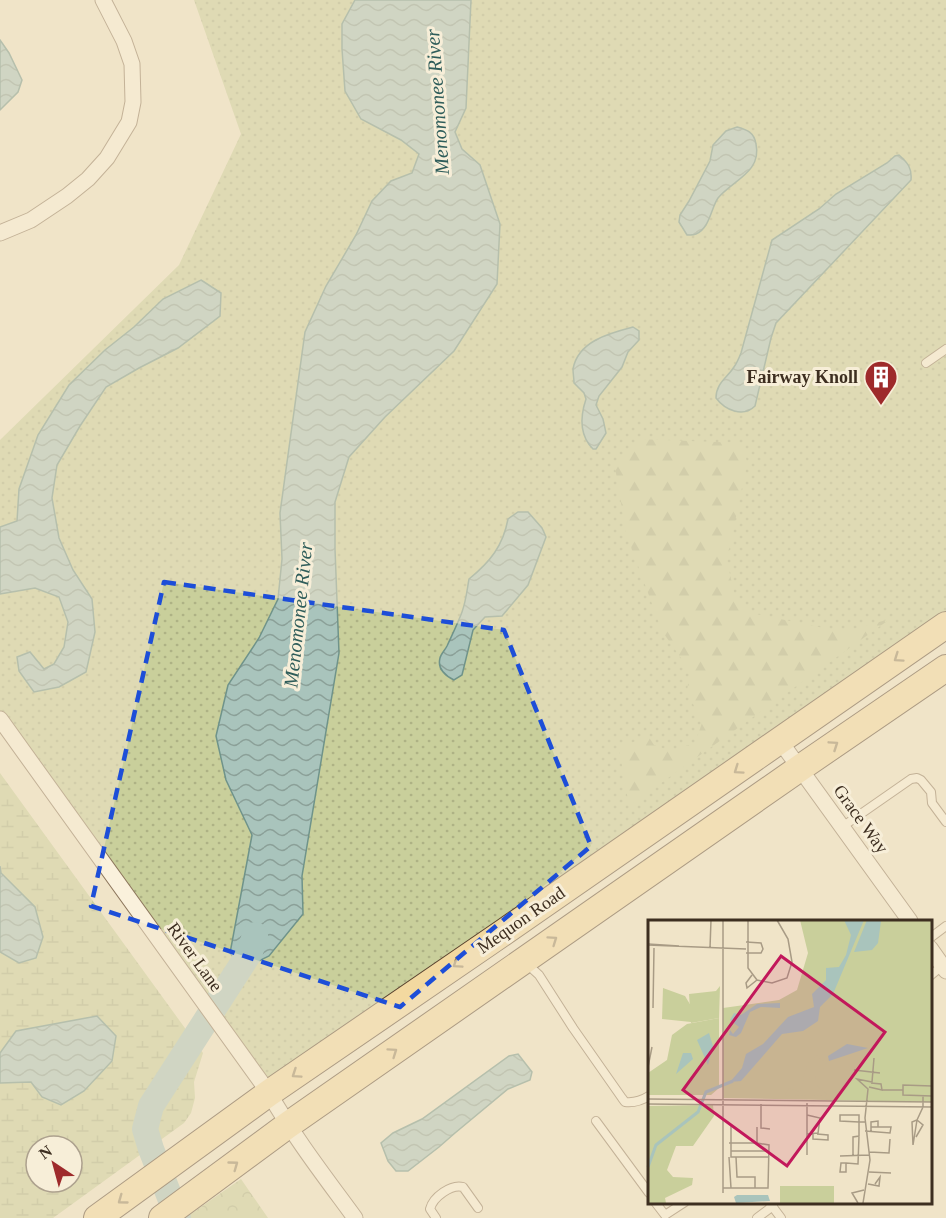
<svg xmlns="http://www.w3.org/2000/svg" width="946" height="1218" viewBox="0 0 946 1218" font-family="Georgia,serif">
	<defs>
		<pattern id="grass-dots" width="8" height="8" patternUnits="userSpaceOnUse" patternTransform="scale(1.5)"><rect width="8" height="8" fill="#c9cf9b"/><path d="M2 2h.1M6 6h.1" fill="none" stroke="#aeb285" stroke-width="1.8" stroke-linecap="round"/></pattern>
		<pattern id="forest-firs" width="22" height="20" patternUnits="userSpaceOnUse" patternTransform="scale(1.5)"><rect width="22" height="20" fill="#c9cf9b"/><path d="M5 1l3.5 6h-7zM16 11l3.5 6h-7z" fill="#aeb285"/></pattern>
		<pattern id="wetland-marsh" width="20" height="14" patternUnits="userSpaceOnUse" patternTransform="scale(1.5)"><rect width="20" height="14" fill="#c9cf9b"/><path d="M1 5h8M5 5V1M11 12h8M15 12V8" fill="none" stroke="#aeb285"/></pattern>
		<pattern id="park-crowns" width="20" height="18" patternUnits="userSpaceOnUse" patternTransform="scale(1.5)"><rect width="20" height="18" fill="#c9cf9b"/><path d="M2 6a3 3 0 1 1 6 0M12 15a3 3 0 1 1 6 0" fill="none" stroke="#aeb285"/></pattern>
		<pattern id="water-waves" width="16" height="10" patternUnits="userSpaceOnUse" patternTransform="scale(1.5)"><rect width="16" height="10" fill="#a9c4bc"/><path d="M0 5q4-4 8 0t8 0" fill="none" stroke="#8ba098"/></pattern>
	</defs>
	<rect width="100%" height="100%" fill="#f0e4c8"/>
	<polygon fill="url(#grass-dots)" points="194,0 946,0 946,613 269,1093 0,719 0,440 179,265 241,134"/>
	<polygon fill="url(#forest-firs)" points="637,439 743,443 747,463 727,561 735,597 756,614 843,632 890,619 629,806 619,748 648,736 654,745 670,751 695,743 702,723 687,691 690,671 662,631 626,533 615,467"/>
	<path fill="url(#wetland-marsh)" fill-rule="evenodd" d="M0 773 203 1053 194 1082 195 1098 191 1113 184 1123 53 1218H0ZM36 1146H72V1182H36Z"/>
	<polygon fill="url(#park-crowns)" points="241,1179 268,1218 185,1218"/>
	<g fill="url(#water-waves)" stroke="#6f938a" stroke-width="1.5">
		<polygon points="355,0 471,0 466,108 455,132 462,149 480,165 500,224 497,284 454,351 385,417 349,457 335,502 335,549 339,653 302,876 303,914 269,956 242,969 230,953 252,835 226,780 216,736 228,685 259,638 278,599 282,559 280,513 305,332 326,286 356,235 372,201 391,181 412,173 419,154 401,140 361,119 345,91 342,49 342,24"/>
		<polygon points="0,40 9,53 22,80 18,92 0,110"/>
		<path d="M737 127C747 130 754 132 756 144 762 172 733 180 718 198 711 208 710 228 696 234 695 235 688 235 687 235L679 222 680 215 689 201 710 161 713 145 726 131Z"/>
		<path d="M899 155C908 163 912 168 911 180L776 323 771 338 755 406C743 418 725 410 716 398 716 383 727 378 734 367 737 363 739 358 741 353L772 240 819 209 836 194 887 163 895 156Z"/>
		<polygon points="201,280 221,293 220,316 178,348 139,368 106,387 80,426 57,465 52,498 59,538 73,570 92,599 95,632 86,672 59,687 34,692 19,671 17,657 30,652 44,669 54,664 64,647 68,622 59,597 35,588 0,594 0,527 17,521 19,489 38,435 69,385 105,350 134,327 163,299"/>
		<path d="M633 327 639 331V340L628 352 622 367 599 396 596 405 603 419 606 433 596 449H593C579 435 580 417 586 399L584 393 574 383C574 379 573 373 573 369 578 341 610 333 633 327Z"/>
		<path d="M518 512H528L542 528 546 537 528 585 502 616 485 617 473 630 462 675 454 680C446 676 437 669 440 658 441 654 445 650 447 646 452 635 458 623 462 612 466 601 467 590 469 579 490 562 503 546 508 519Z"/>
		<polygon points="0,866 1,873 35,907 43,937 36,958 19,963 0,952"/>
		<polygon points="97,1016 116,1036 112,1061 84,1091 61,1105 42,1097 31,1082 0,1083 0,1053 16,1031"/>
		<polygon points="518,1054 532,1072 530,1080 508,1089 455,1133 439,1147 408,1171 396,1171 388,1161 381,1143 393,1133 422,1119 509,1056"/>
	</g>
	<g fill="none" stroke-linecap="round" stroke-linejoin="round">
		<polyline stroke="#a9c4bc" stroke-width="26" points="178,1218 151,1149 145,1129 151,1106 250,952 255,935"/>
		<defs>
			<g id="service">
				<polyline points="926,363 946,349"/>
				<polyline points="842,827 911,779 917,778 921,780 931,792 932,803 946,822"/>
				<polyline points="930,938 946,926"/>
				<path d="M527 964 539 975 573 1028 622 1098 625 1102C634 1103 641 1101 649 1096"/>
				<polyline points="930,976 942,966"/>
				<polyline points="596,1121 649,1193"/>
				<polyline points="655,1202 665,1215 685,1202"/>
				<polyline points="769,1202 781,1218"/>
				<path d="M436 1218 430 1209C433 1197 451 1184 463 1187L478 1208"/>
				<polyline points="757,1218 773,1206"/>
			</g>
			<g id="minor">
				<polyline points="0,233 31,220 67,196 88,179 107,158 129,122 133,102 132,64 124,41 103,0"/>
				<path d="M0 719 269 1093C294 1137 325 1177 355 1218"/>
				<polyline points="780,741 910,921"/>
				<polyline points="930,948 946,971"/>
			</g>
			<g id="primary">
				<polyline points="97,1218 269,1093 504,932 946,625"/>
				<polyline points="162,1218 288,1125 800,768 946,668"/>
			</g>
		</defs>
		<use href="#service" stroke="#8d765c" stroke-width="10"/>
		<use href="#minor" stroke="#8d765c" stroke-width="17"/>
		<use href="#primary" stroke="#5b4430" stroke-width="28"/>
		<use href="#service" stroke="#faf1dc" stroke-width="8"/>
		<use href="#minor" stroke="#faf1dc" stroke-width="15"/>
		<use href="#primary" stroke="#f3d9a0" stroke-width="26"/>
	</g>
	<defs><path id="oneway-chevron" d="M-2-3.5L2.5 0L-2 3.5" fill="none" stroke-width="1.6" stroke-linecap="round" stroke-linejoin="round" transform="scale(1.5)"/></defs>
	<g stroke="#988460">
		<use href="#oneway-chevron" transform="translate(898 658) rotate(145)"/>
		<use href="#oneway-chevron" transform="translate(834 745) rotate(-34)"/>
		<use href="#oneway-chevron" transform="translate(738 770) rotate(145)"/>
		<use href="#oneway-chevron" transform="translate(553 940) rotate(-35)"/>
		<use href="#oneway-chevron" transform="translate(457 964) rotate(146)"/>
		<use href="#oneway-chevron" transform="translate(393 1052) rotate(-35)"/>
		<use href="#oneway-chevron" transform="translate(296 1074) rotate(146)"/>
		<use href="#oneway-chevron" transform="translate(234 1165) rotate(-36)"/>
		<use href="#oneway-chevron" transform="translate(122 1200) rotate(144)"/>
	</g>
	<path d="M0 0H946V1218H0ZM164 582 504 630 591 846 400 1007 91 906Z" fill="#f0e4c8" fill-opacity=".55" fill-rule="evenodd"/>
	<path fill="none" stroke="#1d4ed8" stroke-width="4.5" stroke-dasharray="12 8" stroke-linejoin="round" d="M164 582 504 630 591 846 400 1007 91 906Z"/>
	<defs>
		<symbol id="building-pin" viewBox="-11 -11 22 30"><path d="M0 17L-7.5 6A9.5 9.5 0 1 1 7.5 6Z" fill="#9e2a2b" stroke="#f7eed8"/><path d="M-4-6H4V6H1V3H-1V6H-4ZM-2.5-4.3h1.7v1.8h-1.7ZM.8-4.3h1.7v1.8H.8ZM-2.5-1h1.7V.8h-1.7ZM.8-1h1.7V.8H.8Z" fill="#fff"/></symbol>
	</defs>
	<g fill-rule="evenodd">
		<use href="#building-pin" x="862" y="358" width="38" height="52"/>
	</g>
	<g text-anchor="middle" stroke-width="6" stroke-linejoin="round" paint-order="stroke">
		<g font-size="18" font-weight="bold" fill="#3d2e20" stroke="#f7eed8" text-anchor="end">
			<text x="858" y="383">Fairway Knoll</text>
		</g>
		<g font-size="18" fill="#3d2e20" stroke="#f7eed8">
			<text transform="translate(861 819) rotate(54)" y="6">Grace Way</text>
			<text transform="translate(521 920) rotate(-35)" y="6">Mequon Road</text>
			<text transform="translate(195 957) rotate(54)" y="6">River Lane</text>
		</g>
		<g font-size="20" font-style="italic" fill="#2f5d5a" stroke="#f7eed8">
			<text transform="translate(437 102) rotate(-94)" y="7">Menomonee River</text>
			<text transform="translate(298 615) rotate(-84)" y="7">Menomonee River</text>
		</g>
	</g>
	<g transform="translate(648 920)">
		<rect width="284" height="284" fill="#f0e4c8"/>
		<path d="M152 0H283V182L75 178V88L131 80 149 70 160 33ZM132 266H186V283H132Z" fill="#c9cf9b"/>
		<path d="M72 66 71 98 43 103 41 74 68 71ZM168 135 179 144 168 156 167 164 181 176 137 175 141 168 152 172 159 145Z" fill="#c9cf9b"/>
		<path d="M71 98V168L63 175H0V153L19 140 24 115 39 104Z" fill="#c9cf9b"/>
		<path d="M65 185 66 196 45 226H28L19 250 25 257 45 258 44 265 17 278 18 283H0V186Z" fill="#c9cf9b"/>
		<path d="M15 68 37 76 43 86V102L14 99Z" fill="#c9cf9b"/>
		<path d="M196 0H216L185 74 172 87 170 101 155 111 134 114 93 161 82 162 94 148 98 134 115 124 140 97 166 87 164 74 178 60V48L191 47 198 35 203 15ZM219 0 233 1 230 23 224 30 206 32ZM132 83V88L113 87 102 92 93 113 88 117 81 115 82 110 85 114 91 107 82 100 86 93 93 95 109 84ZM61 113 65 126 60 145 49 120ZM199 124 220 128 181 141 180 136ZM35 133H43L45 139 28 154ZM89 275H120L122 281 88 283 86 277Z" fill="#a9c4bc"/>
		<path fill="none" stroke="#a9c4bc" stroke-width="3" d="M0 247 8 225 50 192 58 172 85 161"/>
		<path fill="none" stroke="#a89b85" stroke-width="1.5" d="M100 0V48L109 60 124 63 139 58 144 42 140 19 129 0M0 24 31 26M0 25 98 29M62 28 63 0M98 33H113L115 29 113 23 98 22M104 55 98 63 99 68 109 60M5 88 6 28M0 147 4 127M206 150 232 153M221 167 234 170 233 164 223 163M234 170H255M255 170V175L284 176M255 170V165L284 166M0 179 284 182M0 184 284 187M113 184V208L122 209M269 200 265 225 264 202 269 200 275 187V176M83 204V237H121M223 207V202L230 201V207M217 211 242 213 243 207H223V212M159 214 170 213 172 198 159 195M165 214V219L180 220V215L169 214M268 217 275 205 269 200M81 223H109M83 231H121M221 232 241 233 242 219M159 235V183M192 236 221 235M205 236V217L211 216V195H192V201L211 202H218M88 237 89 257H107V268M198 243V252H192L193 243H198L210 244 211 216M221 252 243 253M220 264 231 266 232 257 227 264M75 268H83L81 237M83 268H120L121 225 109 223V207M75 273V0M210 283 204 273 216 270M215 283 222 240 217 198 220 169 209 159 224 162 226 138"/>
		<path fill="#c2185b" fill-opacity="0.15" stroke="#c2185b" stroke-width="3" d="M133 36 237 112 139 246 35 170Z"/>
		<rect width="284" height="284" fill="none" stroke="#3d2e20" stroke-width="3"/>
	</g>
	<g transform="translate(54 1164) rotate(324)"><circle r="28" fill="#f7eed8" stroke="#ada18e" stroke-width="1.5"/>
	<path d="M0-4.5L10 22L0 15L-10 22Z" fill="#9e2a2b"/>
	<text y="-9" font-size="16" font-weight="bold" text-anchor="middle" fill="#3d2e20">N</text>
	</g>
</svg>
